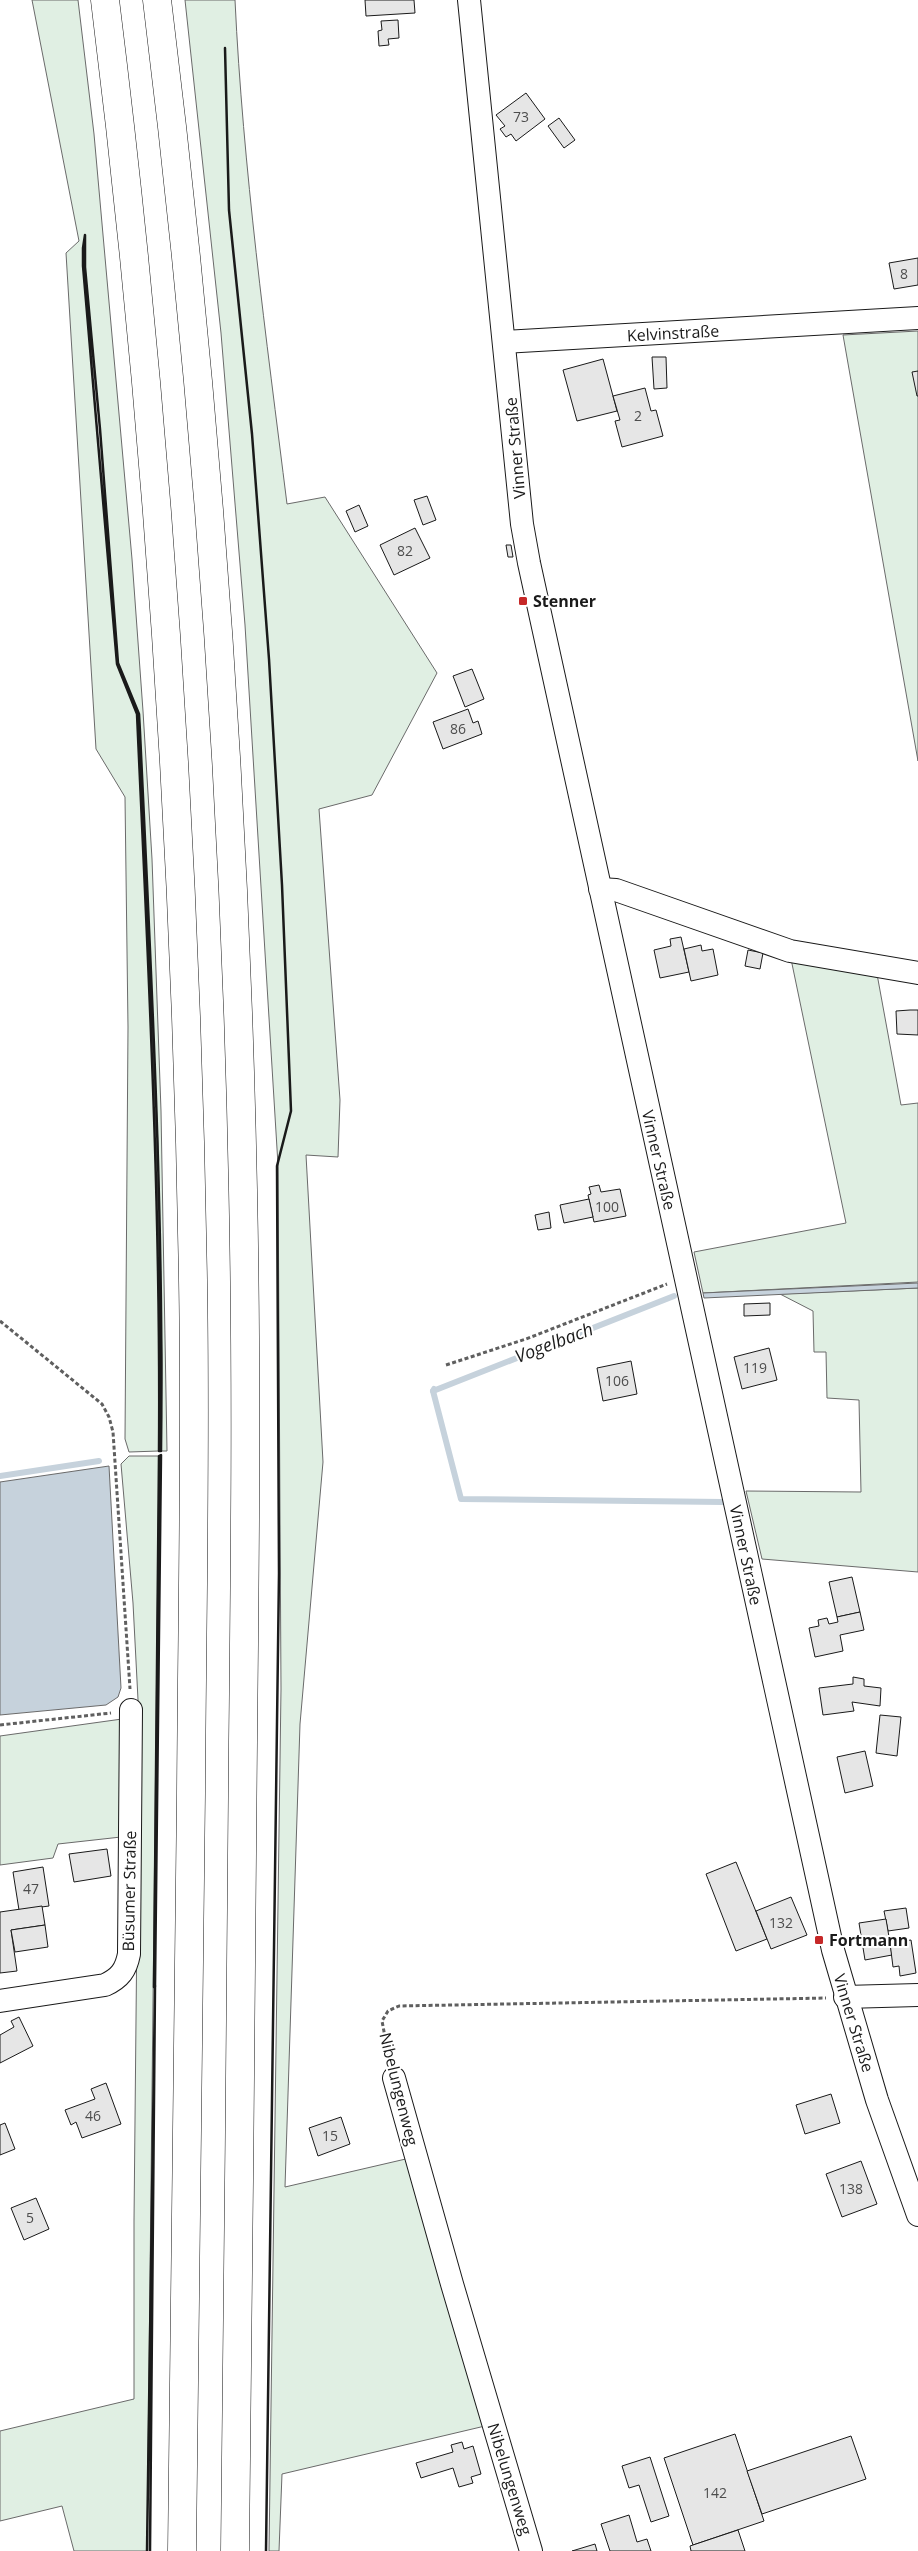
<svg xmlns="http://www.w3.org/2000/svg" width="918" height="2551" viewBox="0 0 918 2551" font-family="'Open Sans',sans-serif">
	<rect width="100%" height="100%" fill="#fff"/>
	<g fill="#e0efe3" stroke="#6a6a6a">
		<path d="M32 0H78L94 134 132 559 143 711 152 859 161 1111 167 1451H161L162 1364 158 1145 140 732 139 714 118 663 100 429 85 267V236L83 266 117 664 137 714C148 960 161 1205 159 1451L129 1452 125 1439 128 1027 125 797 96 749 66 253 79 241Z"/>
		<path d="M185 0H235C243 169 266 336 287 504L325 497 437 673 372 795 319 809 340 1100 338 1157 306 1155 323 1462 300 1724 285 2187 410 2158 485 2426 282 2474 279 2551H269L281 1689 278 1165 245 625 221 333Z"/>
		<polygon points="918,331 918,761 843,335"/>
		<polygon points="791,959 877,974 901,1105 918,1103 918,1282 703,1293 694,1252 846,1223"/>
		<polygon points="918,1288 918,1572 762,1559 746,1491 861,1492 859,1400 827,1398 826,1352 814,1352 813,1311 780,1294"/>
		<polygon points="129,1456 159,1456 147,2551 74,2551 62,2506 0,2521 0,2431 134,2399 134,2221 139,1719 133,1603 121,1464"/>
		<polygon points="122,1719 121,1837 58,1844 53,1858 0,1865 0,1736"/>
	</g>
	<g fill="#c6d2dc" stroke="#6a6a6a">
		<polygon points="918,1283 918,1288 704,1298 703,1293"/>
		<polygon points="109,1466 121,1688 118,1697 106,1705 0,1715 0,1482"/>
	</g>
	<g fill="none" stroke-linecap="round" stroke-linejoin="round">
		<g stroke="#c6d2dc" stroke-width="6">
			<polyline points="434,1389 433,1391 674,1296"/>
			<polyline points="433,1391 461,1499 723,1502"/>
			<polyline points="0,1476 99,1461"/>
		</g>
	</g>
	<g fill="#e6e6e6" stroke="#1a1a1a">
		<polygon points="365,0 414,0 415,13 366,16"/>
		<polygon points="398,20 399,38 388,39 389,45 379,46 378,31 382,30 381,21"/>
		<polygon points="526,93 545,119 516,141 511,134 506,137 500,129 505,126 496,115"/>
		<polygon points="559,118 575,140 564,148 548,126"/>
		<polygon points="918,258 918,285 894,289 889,263"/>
		<polygon points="652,357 666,357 667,388 654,389"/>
		<polygon points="603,359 617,411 577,421 563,370"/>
		<polygon points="918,371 918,396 917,396 912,372"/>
		<polygon points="645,388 651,411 656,410 663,436 622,447 615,421 620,420 613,396"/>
		<polygon points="427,496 436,520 423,525 414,500"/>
		<polygon points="359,505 368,526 355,532 346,511"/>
		<polygon points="415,528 430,558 394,575 380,545"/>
		<polygon points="506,545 511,545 513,557 508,557"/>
		<polygon points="472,669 484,699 465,707 453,676"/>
		<polygon points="468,709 473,723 478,721 482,734 443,749 433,722"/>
		<polygon points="681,937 689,972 660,978 654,950 671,946 670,939"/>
		<polygon points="701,945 702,951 713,949 718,975 691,981 684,949"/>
		<polygon points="748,950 763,953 760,969 745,966"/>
		<polygon points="910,1010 918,1010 918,1035 897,1034 896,1011"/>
		<polygon points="599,1185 601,1192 620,1189 626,1216 594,1222 588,1195 591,1194 589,1187"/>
		<polygon points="589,1199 593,1217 564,1223 560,1205"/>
		<polygon points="549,1212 551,1228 538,1230 535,1215"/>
		<polygon points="770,1303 770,1315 744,1316 744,1304"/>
		<polygon points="769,1348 777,1380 742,1389 734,1357"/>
		<polygon points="631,1361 637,1394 603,1401 597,1368"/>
		<polygon points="852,1577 860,1612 837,1617 829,1582"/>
		<polygon points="860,1612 864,1630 840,1635 843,1651 815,1657 809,1628 819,1626 818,1620 827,1618 829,1624 838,1622 837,1617"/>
		<polygon points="853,1677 864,1679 864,1686 881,1688 880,1706 852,1702 854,1711 823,1715 819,1688 853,1684"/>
		<polygon points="880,1715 901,1717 897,1756 876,1753"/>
		<polygon points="865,1751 873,1786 845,1793 837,1757"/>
		<polygon points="107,1849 111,1876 74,1882 69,1854"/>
		<polygon points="736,1862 767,1939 736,1951 706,1874"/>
		<polygon points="43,1867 49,1906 19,1910 13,1872"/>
		<polygon points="791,1897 807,1935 771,1949 756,1911"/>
		<polygon points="42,1906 45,1925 11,1930 17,1971 0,1973 0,1912"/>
		<polygon points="906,1908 909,1928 888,1931 884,1911"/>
		<polygon points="886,1919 892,1955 865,1960 859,1923"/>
		<polygon points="45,1925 48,1947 15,1952 11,1930"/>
		<polygon points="911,1940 916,1973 900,1976 899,1966 893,1967 890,1943"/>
		<polygon points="19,2017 33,2046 0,2063 0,2035 14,2027 11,2021"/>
		<polygon points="106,2083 121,2124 82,2138 76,2122 71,2125 65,2110 95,2099 91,2089"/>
		<polygon points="831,2094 840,2123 805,2134 796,2105"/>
		<polygon points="341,2117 350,2144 318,2156 309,2128"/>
		<polygon points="5,2123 15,2149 0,2155 0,2125"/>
		<polygon points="861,2161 877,2204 842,2217 826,2174"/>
		<polygon points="36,2198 49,2229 24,2240 11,2208"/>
		<polygon points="735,2434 764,2521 693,2545 664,2458"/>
		<polygon points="851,2436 866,2479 762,2514 747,2471"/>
		<polygon points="462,2442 464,2449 473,2446 481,2474 471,2477 473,2483 459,2487 453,2468 421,2478 416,2463 453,2452 451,2445"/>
		<polygon points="650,2457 669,2516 651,2522 639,2485 629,2488 622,2466"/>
		<polygon points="629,2515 637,2542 647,2539 651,2551 610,2551 601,2524"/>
		<polygon points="738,2530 745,2551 691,2551 690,2546"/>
		<polygon points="595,2544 597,2551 572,2551"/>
	</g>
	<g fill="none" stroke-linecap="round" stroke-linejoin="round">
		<defs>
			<g id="minor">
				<polyline points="469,0 522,524 529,563 833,1950 877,2100 918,2215"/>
				<polyline points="505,342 918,318"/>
				<polyline points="600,889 616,890 790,951 918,973"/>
				<polyline points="845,1997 918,1995"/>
				<path d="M0 2001 105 1985C120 1978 126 1970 129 1954L131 1710"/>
				<polyline points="394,2078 452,2284 531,2551"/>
			</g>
			<g id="highway">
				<path d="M105 0C158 424 186 852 193 1280 196 1451 192 1622 191 1794 188 2046 185 2299 182 2551"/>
				<path d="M157 0C206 395 235 793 243 1190 247 1374 245 1558 243 1742 241 2012 238 2281 235 2551"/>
			</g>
		</defs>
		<use href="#minor" stroke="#1a1a1a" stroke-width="24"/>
		<use href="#highway" stroke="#1a1a1a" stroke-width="29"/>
		<g stroke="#5f5f5f" stroke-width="3" stroke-dasharray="4 2.5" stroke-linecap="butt">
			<polyline points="0,1321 102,1404 109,1417 113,1432 130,1689"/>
			<polyline points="446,1365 526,1339 667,1284"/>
			<polyline points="0,1725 111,1713"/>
			<polyline points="389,2058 382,2021 388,2011 399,2006 826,1998"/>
		</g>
		<use href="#minor" stroke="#fff" stroke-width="22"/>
		<use href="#highway" stroke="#fff" stroke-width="28"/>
		<g stroke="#1a1a1a" stroke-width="2.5">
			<polyline points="225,48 229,210 252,434 269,659 282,885 291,1111 277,1166 279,1573 266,2551"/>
			<path d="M85 235V267L100 429 118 663 139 714 140 732C151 971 164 1211 161 1451H159C161 1205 148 960 137 714L117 664 83 266V248Z"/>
			<polygon points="161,1455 155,1986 154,1987 159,1456"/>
			<polyline points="147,2551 155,1986 150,2551"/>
		</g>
	</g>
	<g fill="#c62828" stroke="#fff" stroke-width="2">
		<rect x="518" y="596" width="10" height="10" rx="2.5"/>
		<rect x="814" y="1935" width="10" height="10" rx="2.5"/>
	</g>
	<g text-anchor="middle" stroke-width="4" stroke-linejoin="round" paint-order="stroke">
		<g font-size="14" fill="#4d4d4d">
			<text x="521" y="122">73</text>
			<text x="904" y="279">8</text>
			<text x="638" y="421">2</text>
			<text x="405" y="556">82</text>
			<text x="458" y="734">86</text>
			<text x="607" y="1212">100</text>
			<text x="755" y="1373">119</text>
			<text x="617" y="1386">106</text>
			<text x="31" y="1894">47</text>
			<text x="781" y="1928">132</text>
			<text x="93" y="2121">46</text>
			<text x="330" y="2141">15</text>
			<text x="851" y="2194">138</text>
			<text x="30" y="2223">5</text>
			<text x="715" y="2498">142</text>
		</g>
		<g font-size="16" fill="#1a1a1a" stroke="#fff">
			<text transform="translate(673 333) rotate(-3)" y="6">Kelvinstraße</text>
			<text transform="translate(515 448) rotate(-95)" y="6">Vinner Straße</text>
			<text transform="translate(659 1160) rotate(77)" y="6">Vinner Straße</text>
			<text transform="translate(746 1555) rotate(78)" y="6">Vinner Straße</text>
			<text transform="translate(129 1891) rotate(-89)" y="6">Büsumer Straße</text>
			<text transform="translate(854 2023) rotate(73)" y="6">Vinner Straße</text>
			<text transform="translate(399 2089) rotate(76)" y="6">Nibelungenweg</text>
			<text transform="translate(510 2479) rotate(73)" y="6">Nibelungenweg</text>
		</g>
		<g font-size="16" font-weight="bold" fill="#1a1a1a" stroke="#fff" text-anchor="start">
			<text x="533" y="607">Stenner</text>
			<text x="829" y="1946">Fortmann</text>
		</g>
		<g font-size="18" font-style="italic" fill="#1a1a1a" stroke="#fff">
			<text transform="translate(554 1343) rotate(-21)" y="6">Vogelbach</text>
		</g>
	</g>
</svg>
